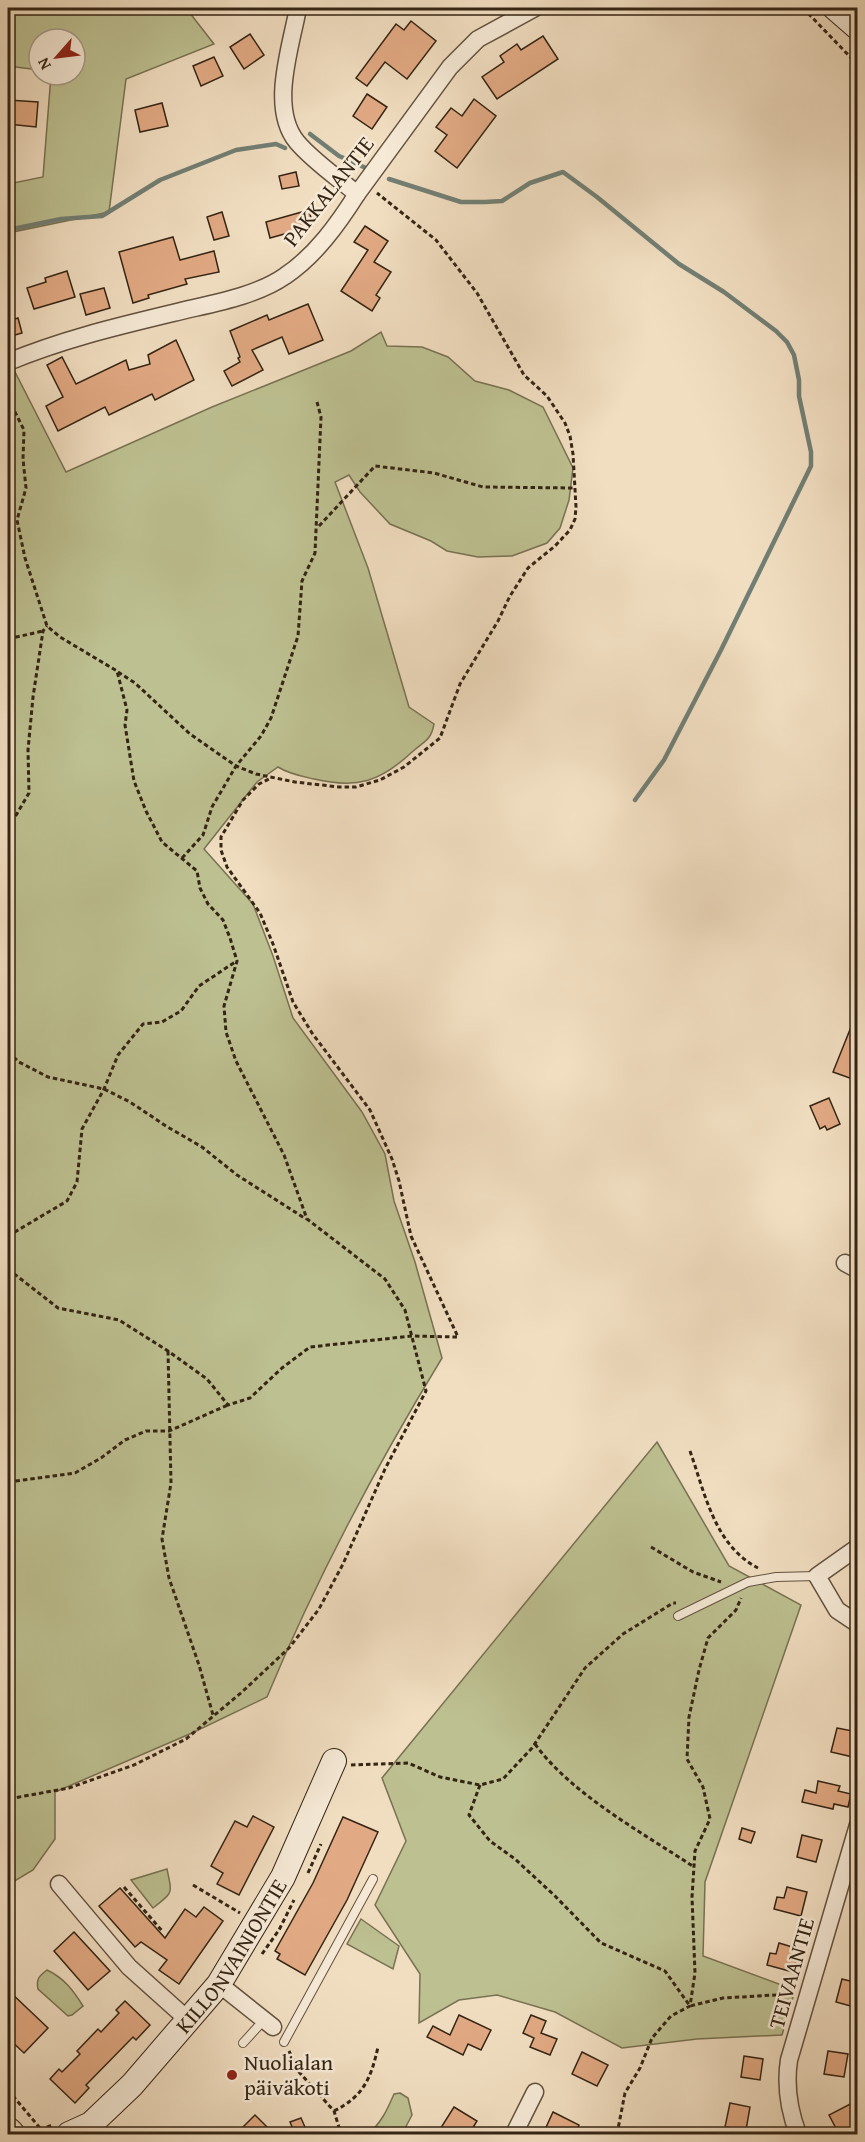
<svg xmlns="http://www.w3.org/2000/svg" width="865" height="2142" viewBox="0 0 865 2142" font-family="'Gentium Book Plus',serif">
	<rect width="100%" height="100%" fill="#f1dec1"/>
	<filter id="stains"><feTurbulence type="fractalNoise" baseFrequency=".00333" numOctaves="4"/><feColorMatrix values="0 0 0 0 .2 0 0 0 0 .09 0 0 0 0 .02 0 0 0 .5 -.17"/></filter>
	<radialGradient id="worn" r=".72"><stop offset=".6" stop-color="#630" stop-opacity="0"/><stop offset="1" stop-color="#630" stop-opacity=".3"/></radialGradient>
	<g fill="#bdc091" stroke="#787252" stroke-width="1.5">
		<polygon points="8,8 186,8 214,44 126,79 109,212 8,233 8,184 43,177 51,75 75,75 75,39 39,39 39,70 8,66"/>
		<path d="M381 332 387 346 422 347 448 357 475 381 509 390 543 407 573 468 569 500 560 528 547 543 512 556 478 557 447 551 431 541 390 524 360 492 349 475 335 482 368 568 409 707 434 724C431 741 424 741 412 752 380 782 357 789 314 779 301 776 289 774 278 767L257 782 204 849 253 904 273 956 293 1018 362 1112 385 1154 394 1201 415 1262 442 1358C375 1468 316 1579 267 1697L192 1733 55 1792V1839L33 1870 8 1885V501L12 499 8 475V373L14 370 66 472 212 407 351 351Z"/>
		<polygon points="657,1442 729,1566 801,1605 705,1882 703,1956 795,1990 782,2035 697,2039 622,2048 555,2012 497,1995 459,2000 419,2023 420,1974 375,1905 406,1841 382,1778"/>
		<path d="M167 1869C172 1894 174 1892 153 1908L131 1880Z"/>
		<polygon points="361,1919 399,1946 393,1969 347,1944"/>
		<path d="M47 1970C64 1978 73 1990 83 2006L72 2015 68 2016 38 1989C36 1979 39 1976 47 1970Z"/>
		<path d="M400 2093 408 2098 412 2115 402 2134H367C380 2126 388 2108 394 2094Z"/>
	</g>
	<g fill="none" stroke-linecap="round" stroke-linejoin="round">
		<g stroke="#727f74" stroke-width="4.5">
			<polyline points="310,134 339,156 366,168"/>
			<polyline points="389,179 461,202 485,202 502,201 530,183 563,172 597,197 679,264 724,292 776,331 787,342 794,355 799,380 799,396 811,452 811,466 721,650 664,760 635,800"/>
			<polyline points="8,230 61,219 102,216 160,180 236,150 276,144 285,148"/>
		</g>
	</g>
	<g fill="#e2aa84" stroke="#342414" stroke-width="1.5">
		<polygon points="411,21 436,41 407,79 385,62 367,86 356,78 396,24 404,30"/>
		<polygon points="250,34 264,55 244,69 230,47"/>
		<polygon points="543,36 558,59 497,99 482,77 504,62 500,56 517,44 521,50"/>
		<polygon points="214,57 223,76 201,86 193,66"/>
		<polygon points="367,94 387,107 372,129 353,116"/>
		<polygon points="474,99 496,116 457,168 435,151 447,135 436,127 451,108 462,116"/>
		<polygon points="8,100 38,102 36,127 8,124"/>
		<polygon points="162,103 168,126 140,132 135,110"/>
		<polygon points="296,172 299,186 282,189 279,176"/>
		<polygon points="309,210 313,226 270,238 266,222"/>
		<polygon points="222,212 229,236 214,240 207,217"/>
		<polygon points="365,226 388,241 374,262 391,272 376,295 380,298 372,311 341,291 368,250 354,242"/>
		<polygon points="173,237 180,260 214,251 219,272 185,279 187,284 148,295 149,298 133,303 119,252"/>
		<polygon points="67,271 75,297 34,309 27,288 46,282 45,278"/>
		<polygon points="104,288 110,308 86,315 80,294"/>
		<polygon points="308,304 323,340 289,354 282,337 252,350 263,370 232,386 224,371 240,362 238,358 240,357 230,331 267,315 269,320"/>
		<polygon points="18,318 22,333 8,337 8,321"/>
		<polygon points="176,340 194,380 155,400 152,394 109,415 105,407 58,431 46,406 63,397 47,365 62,357 76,384 126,360 129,370 150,364 148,355"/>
		<polygon points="857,1012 858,1012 858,1081 833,1072"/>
		<polygon points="829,1098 840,1124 827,1130 825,1126 820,1129 810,1106"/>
		<polygon points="837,1728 858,1732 858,1752 854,1751 853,1757 831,1752"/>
		<polygon points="818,1781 840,1786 838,1791 851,1794 848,1807 834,1804 833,1809 802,1802 805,1790 816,1793"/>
		<polygon points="253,1816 274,1827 239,1895 217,1884 223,1873 211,1866 235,1821 247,1827"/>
		<polygon points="343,1817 378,1832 347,1900 305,1975 277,1959 280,1954 275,1951 313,1883"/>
		<polygon points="742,1828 755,1832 751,1843 739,1839"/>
		<polygon points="802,1835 822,1840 816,1862 797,1857"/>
		<polygon points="787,1887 807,1892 801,1916 774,1909 777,1897 784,1898"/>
		<polygon points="120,1888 165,1938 185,1909 196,1917 204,1907 223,1921 179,1984 159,1970 167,1960 141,1942 135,1947 99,1906"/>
		<polygon points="74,1932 110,1971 88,1990 54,1951"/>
		<polygon points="779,1943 799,1949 793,1972 767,1965 770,1953 776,1954"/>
		<polygon points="842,1979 858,1983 858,2008 836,2002"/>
		<polygon points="8,1990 48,2028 24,2053 8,2038"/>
		<polygon points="125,2001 150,2025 136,2040 133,2037 86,2085 89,2088 75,2103 50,2079 59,2069 62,2072 80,2054 77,2051 98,2029 101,2032 119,2013 116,2010"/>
		<polygon points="459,2015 491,2030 481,2050 468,2044 463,2055 427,2037 433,2026 450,2035"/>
		<polygon points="531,2015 546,2021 541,2033 557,2039 550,2055 530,2047 534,2038 523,2033"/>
		<polygon points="828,2051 848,2054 844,2077 824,2074"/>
		<polygon points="582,2052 608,2065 597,2086 572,2074"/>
		<polygon points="744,2056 763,2059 760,2080 741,2077"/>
		<polygon points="858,2100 858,2128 845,2134 839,2134 829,2115"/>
		<polygon points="730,2103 750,2107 746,2130 725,2127"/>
		<polygon points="454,2107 477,2121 469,2134 437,2134"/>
		<polygon points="553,2112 579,2125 575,2134 543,2134"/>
		<polygon points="255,2115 274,2134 236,2134"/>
		<polygon points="301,2118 308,2134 295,2134 290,2122"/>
	</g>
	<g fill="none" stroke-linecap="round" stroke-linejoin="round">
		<defs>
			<g id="lane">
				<polyline points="678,1616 748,1582 776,1577 817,1576"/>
				<polyline points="284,2042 373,1879"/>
				<polyline points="243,2043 264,2020"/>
			</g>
			<g id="street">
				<path d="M298 8C291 47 269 108 297 142 314 162 337 177 357 194"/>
				<path d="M8 362C64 339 115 327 173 313 209 304 255 297 285 276 315 256 338 224 357 194L450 67 478 39 535 8"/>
				<polyline points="845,1263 858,1270"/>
				<polyline points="858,1547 817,1576 837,1610 858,1624"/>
				<polyline points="59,1884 129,1967 187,2019"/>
				<polyline points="219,1984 273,2027"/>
				<polyline points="514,2134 535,2092"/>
				<path d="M798 2134C789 2110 785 2086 789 2060L858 1825"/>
			</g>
			<g id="secondary">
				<polyline points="835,8 858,28"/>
				<path id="s1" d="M69 2134 91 2124 132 2085 219 1984 283 1877 334 1761"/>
			</g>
			<polyline id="primary" points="8,2131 11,2134"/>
		</defs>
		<use href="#lane" stroke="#63523f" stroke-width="10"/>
		<use href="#street" stroke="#63523f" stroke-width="19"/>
		<use href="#secondary" stroke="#342414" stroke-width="26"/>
		<use href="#primary" stroke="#342414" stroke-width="29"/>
		<g stroke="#342414" stroke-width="3" stroke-dasharray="4.5 3" stroke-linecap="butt">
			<polyline points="803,8 858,65"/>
			<polyline points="8,398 24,430 23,459 26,488 17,520 25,558 47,626 60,637 117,671 127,710 125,725 134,781 146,811 162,842 197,871 200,888 208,904 223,920 230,938 237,961 224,1006 226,1032 236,1061 284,1155 307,1219 385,1279 405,1310 426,1391 385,1469 343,1564 319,1609 289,1648 242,1692 186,1739 134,1765 69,1788 8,1799"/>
			<polyline points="319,526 375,466 434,473 483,487 575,488"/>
			<polyline points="8,639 43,631"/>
			<polyline points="118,672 135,683 190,734 236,766 256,774 295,782 339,787 356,787 380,780 404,767 440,738 460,684 498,621 510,596 528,568 555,546 570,530 575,519 576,507 573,454 570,436 565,423 547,396 524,375 477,293 436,240 377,193"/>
			<polyline points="8,829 29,793 28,750 33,697 43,631 47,626"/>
			<polyline points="182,858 203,835 212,807 236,766 261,736 271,718 298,636 302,581 315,553 321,417 317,402"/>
			<polyline points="8,1052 19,1062 48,1077 104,1089 130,1102 166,1126 202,1147 237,1175 306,1219"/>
			<polyline points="8,1236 67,1201 77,1182 82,1129 104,1089 118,1055 143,1024 162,1022 181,1011 199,986 235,962"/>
			<polyline points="8,1269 58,1308 119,1320 168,1351 207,1379 228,1405 250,1398 282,1368 310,1347 412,1336 458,1337 411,1236 399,1181 392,1159 370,1110 312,1033 293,1002 273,944 260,913 227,867 221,850 221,837 243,800 259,784 271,778"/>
			<polyline points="168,1351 171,1483 162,1539 169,1578 199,1665 213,1715"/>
			<path d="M690 1451C705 1493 714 1545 758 1568"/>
			<polyline points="8,1482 75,1473 101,1458 125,1440 146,1431 169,1431 228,1405"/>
			<polyline points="651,1547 693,1572 721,1582"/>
			<path d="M535 1744C571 1794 643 1833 694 1867"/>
			<polyline points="351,1765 408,1763 440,1777 480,1785 503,1779 532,1748 585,1668 623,1634 673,1603 676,1603"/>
			<polyline points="480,1785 469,1815 490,1841 515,1859 555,1896 601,1943 665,1971 690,2006 723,1998 793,1994"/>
			<polyline points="308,1873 321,1844"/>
			<polyline points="193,1885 240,1913"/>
			<polyline points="124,1887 163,1932"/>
			<polyline points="262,1954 279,1930 294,1900"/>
			<polyline points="289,2051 299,2072 334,2111 341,2134"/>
			<polyline points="8,2090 45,2134"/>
			<path d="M334 2111C364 2096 371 2078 378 2047"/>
			<polyline points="40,2130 52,2125"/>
			<polyline points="617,2134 625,2093 640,2068 652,2038 671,2016 690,2006 695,1973 692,1897 695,1851 710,1819 703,1787 687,1759 689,1717 699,1670 708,1638 736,1610 741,1598"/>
		</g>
		<use href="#lane" stroke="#f6ead7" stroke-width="8"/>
		<use href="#street" stroke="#f6ead7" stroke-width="16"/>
		<use href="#secondary" stroke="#f6ead7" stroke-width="24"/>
		<use href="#primary" stroke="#f1dec1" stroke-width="27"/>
	</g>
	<circle fill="#8f2418" stroke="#f6ead7" stroke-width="2" cx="232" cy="2075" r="6"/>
	<g text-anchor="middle" stroke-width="5" stroke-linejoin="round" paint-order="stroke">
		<g font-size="22" fill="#342414" stroke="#f6ead7">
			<text transform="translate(328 191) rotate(-52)" y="8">PAKKALANTIE</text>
			<text dy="8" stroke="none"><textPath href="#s1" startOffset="244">KILLONVAINIONTIE</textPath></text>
			<text transform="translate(791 1973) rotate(-74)" y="8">TEIVAANTIE</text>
		</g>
		<g font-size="22" fill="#342414" stroke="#f6ead7" text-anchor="start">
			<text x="244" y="2070">Nuolialan<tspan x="244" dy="25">päiväkoti</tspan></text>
		</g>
	</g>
	<rect width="865" height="2142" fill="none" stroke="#f1dec1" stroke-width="30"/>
	<rect x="9" y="9" width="847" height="2124" fill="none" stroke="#342414" stroke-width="3"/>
	<rect x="15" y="15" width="835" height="2112" fill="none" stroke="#342414" stroke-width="1.5"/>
	<g transform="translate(57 57) rotate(242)"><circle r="28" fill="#f6ead7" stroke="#a89b89" stroke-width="1.5"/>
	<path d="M0-4.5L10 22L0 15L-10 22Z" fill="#8f2418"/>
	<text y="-9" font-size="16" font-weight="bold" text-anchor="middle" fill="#342414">N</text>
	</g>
	<rect width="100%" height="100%" filter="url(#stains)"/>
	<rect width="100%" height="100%" fill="url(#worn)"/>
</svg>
